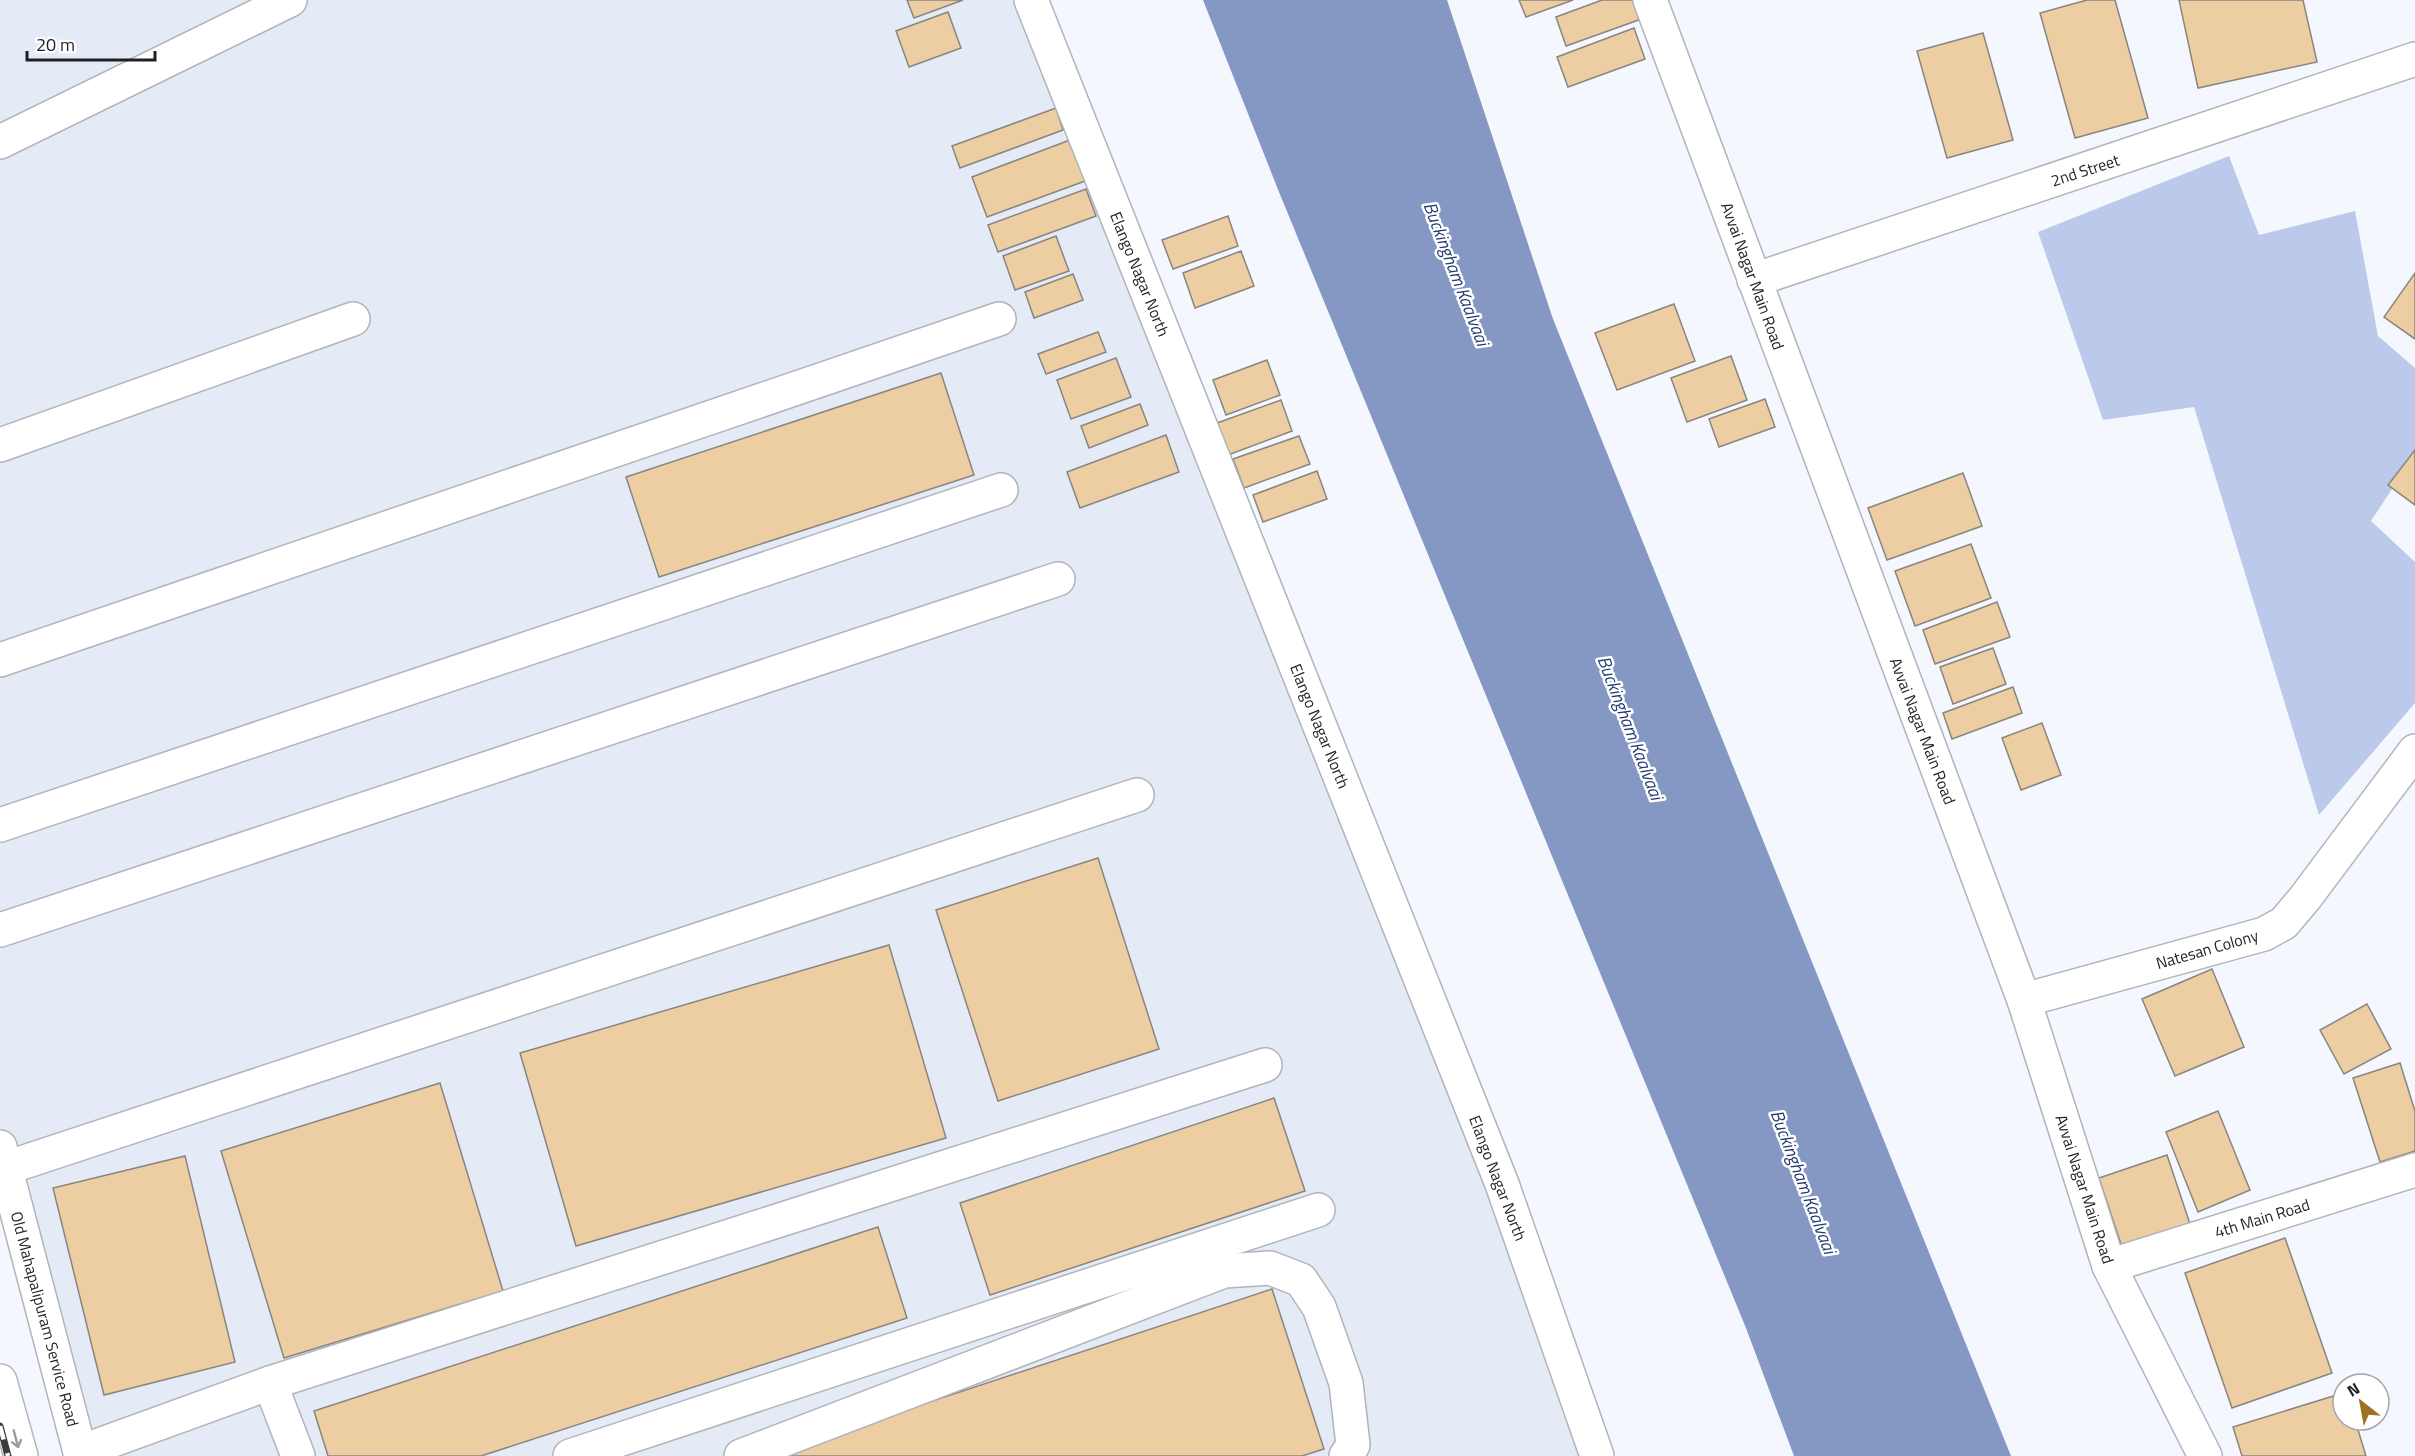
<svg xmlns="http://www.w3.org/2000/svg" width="2415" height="1456" viewBox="0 0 2415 1456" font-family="'Titillium Web',sans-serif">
	<rect width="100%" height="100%" fill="#f4f7fd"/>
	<polygon fill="#e4ebf7" points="0,0 1034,0 1590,1456 81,1456 0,1185"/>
	<polygon fill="#bbcaea" points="2229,156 2259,235 2355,211 2378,336 2415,368 2415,454 2371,521 2415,562 2415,703 2319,815 2194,407 2103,420 2038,232"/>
	<polygon fill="#8498c3" points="1203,0 1447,0 1553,319 2011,1456 1794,1456 1746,1328 1279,192"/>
	<g fill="#edcda2" stroke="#898580" stroke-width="1.5">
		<polygon points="907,0 963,0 914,18"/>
		<polygon points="1519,0 1573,0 1526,17"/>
		<polygon points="1602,0 1640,0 1647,17 1566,46 1556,17"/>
		<polygon points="2087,0 2115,0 2148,118 2075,138 2040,13"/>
		<polygon points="2179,0 2303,0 2317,62 2198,88"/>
		<polygon points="948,12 961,48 909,67 896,31"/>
		<polygon points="1634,28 1645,59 1568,87 1557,57"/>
		<polygon points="1983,33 2013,140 1947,158 1917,51"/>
		<polygon points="1056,108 1063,130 960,168 952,146"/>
		<polygon points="1070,140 1085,181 987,217 972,177"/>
		<polygon points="1086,189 1096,216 998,252 988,225"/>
		<polygon points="1228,216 1238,246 1173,269 1162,240"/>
		<polygon points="1056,236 1069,271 1015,290 1003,256"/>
		<polygon points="1241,251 1254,286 1195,308 1183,273"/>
		<polygon points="2415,273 2415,339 2384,317"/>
		<polygon points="1073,274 1083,300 1034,318 1025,292"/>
		<polygon points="1674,304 1695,361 1617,390 1595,333"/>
		<polygon points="1098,332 1106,352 1046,374 1038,354"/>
		<polygon points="1731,356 1747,400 1687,422 1671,378"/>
		<polygon points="1116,358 1131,397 1071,419 1057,380"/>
		<polygon points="1267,360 1280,395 1226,415 1213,380"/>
		<polygon points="941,373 974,475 659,577 626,477"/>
		<polygon points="1765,399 1775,427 1719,447 1709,419"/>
		<polygon points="1281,400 1292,431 1228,455 1217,423"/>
		<polygon points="1140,404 1148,425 1089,448 1081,426"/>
		<polygon points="1166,435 1179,472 1080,508 1067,472"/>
		<polygon points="1299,436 1310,464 1244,488 1233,459"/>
		<polygon points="2415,450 2415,505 2388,485"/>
		<polygon points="1317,471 1327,499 1263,522 1253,495"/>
		<polygon points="1963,473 1982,526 1887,560 1868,508"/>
		<polygon points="1971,544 1991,598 1915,626 1895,571"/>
		<polygon points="1997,602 2010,637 1935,664 1923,630"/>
		<polygon points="1993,648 2006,684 1953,704 1940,667"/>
		<polygon points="2013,687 2022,713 1952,739 1943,713"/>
		<polygon points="2042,723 2061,775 2021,790 2002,738"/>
		<polygon points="1098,858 1159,1049 998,1101 936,910"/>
		<polygon points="889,945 946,1138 576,1246 520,1053"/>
		<polygon points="2212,969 2244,1047 2175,1076 2142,999"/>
		<polygon points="2367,1004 2391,1049 2344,1074 2320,1030"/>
		<polygon points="2400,1063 2415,1111 2415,1151 2380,1162 2353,1078"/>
		<polygon points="440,1083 503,1291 284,1358 221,1151"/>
		<polygon points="1274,1098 1305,1191 990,1295 960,1203"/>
		<polygon points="2218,1111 2250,1190 2198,1212 2166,1132"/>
		<polygon points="2167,1155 2190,1224 2122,1247 2099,1178"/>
		<polygon points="185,1156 235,1362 104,1395 53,1188"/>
		<polygon points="878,1227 907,1318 481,1456 328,1456 314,1411"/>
		<polygon points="2285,1238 2332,1373 2232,1408 2185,1273"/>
		<polygon points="1272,1289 1324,1449 1302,1456 766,1456"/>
		<polygon points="2343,1393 2343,1420 2355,1420 2366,1456 2242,1456 2233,1427"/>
	</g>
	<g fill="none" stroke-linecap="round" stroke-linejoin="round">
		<defs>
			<g id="minor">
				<polyline points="1031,0 1502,1184 1597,1456"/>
				<polyline points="1650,0 2024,1000 2109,1266 2205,1456"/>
				<polyline points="0,142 290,0"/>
				<polyline points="1754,280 2415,59"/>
				<polyline points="0,445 353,319"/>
				<polyline points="0,660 999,319"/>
				<polyline points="0,825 1001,490"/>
				<polyline points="0,930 1058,579"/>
				<polyline points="2024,1000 2264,934 2284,923 2305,898 2415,751"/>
				<polyline points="0,1147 81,1456"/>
				<polyline points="6,1168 1137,795"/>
				<polyline points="2109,1266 2415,1170"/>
				<polyline points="270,1383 298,1456"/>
				<polyline points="80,1452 270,1383 1265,1065"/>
				<polyline points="570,1456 1318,1210"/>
				<polyline points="741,1456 1224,1271 1270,1268 1301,1280 1319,1307 1346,1383 1353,1445 1346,1456"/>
			</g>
			<polyline id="major" points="0,1381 21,1456"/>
		</defs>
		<use href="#minor" stroke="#b1b4ba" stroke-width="36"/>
		<use href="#major" stroke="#b1b4ba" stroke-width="36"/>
		<use href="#minor" stroke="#fff" stroke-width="33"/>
		<use href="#major" stroke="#fff" stroke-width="33"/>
		<defs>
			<polyline id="rail" points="0,1426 8,1456"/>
		</defs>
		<use href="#rail" stroke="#3a3c3e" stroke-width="7"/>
		<use href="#rail" stroke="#fff" stroke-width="4.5" stroke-dasharray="14" stroke-linecap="butt"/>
	</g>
	<defs><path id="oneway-shaft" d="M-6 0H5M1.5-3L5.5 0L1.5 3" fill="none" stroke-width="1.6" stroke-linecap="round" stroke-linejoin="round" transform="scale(1.5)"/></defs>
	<use stroke="#9a9b9c" href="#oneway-shaft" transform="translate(16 1439) rotate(75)"/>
	<g text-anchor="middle" stroke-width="5" stroke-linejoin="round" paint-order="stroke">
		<g font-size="16" fill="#1f2022" stroke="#fff">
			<text transform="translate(2085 170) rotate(-18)" y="6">2nd Street</text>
			<text transform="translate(1140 274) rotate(68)" y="6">Elango Nagar North</text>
			<text transform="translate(1753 276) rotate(70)" y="6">Avvai Nagar Main Road</text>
			<text transform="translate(1320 726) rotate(68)" y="6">Elango Nagar North</text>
			<text transform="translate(1923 731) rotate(69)" y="6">Avvai Nagar Main Road</text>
			<text transform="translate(2207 949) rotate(-16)" y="6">Natesan Colony</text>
			<text transform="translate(1498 1178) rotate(69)" y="6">Elango Nagar North</text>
			<text transform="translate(2085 1189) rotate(72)" y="6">Avvai Nagar Main Road</text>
			<text transform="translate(2262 1218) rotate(-17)" y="6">4th Main Road</text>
			<text transform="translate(45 1319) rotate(75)" y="6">Old Mahapalipuram Service Road</text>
		</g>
		<g font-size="18" font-style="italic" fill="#233a6f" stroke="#fff">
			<text transform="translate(1456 274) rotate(69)" y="6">Buckingham Kaalvaai</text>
			<text transform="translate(1630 728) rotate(69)" y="6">Buckingham Kaalvaai</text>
			<text transform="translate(1803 1182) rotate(69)" y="6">Buckingham Kaalvaai</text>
		</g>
	</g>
	<g transform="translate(2361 1402) rotate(329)"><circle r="28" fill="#ffffff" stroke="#a5a6a7" stroke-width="1.5"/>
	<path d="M0-4.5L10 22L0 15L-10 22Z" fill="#a07124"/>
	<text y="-9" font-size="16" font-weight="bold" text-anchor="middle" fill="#1f2022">N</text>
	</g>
	<path d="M27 51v9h128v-9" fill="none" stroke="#1f2022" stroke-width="3"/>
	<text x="36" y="51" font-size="18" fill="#1f2022" stroke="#ffffff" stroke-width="4.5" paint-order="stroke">20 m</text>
</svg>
